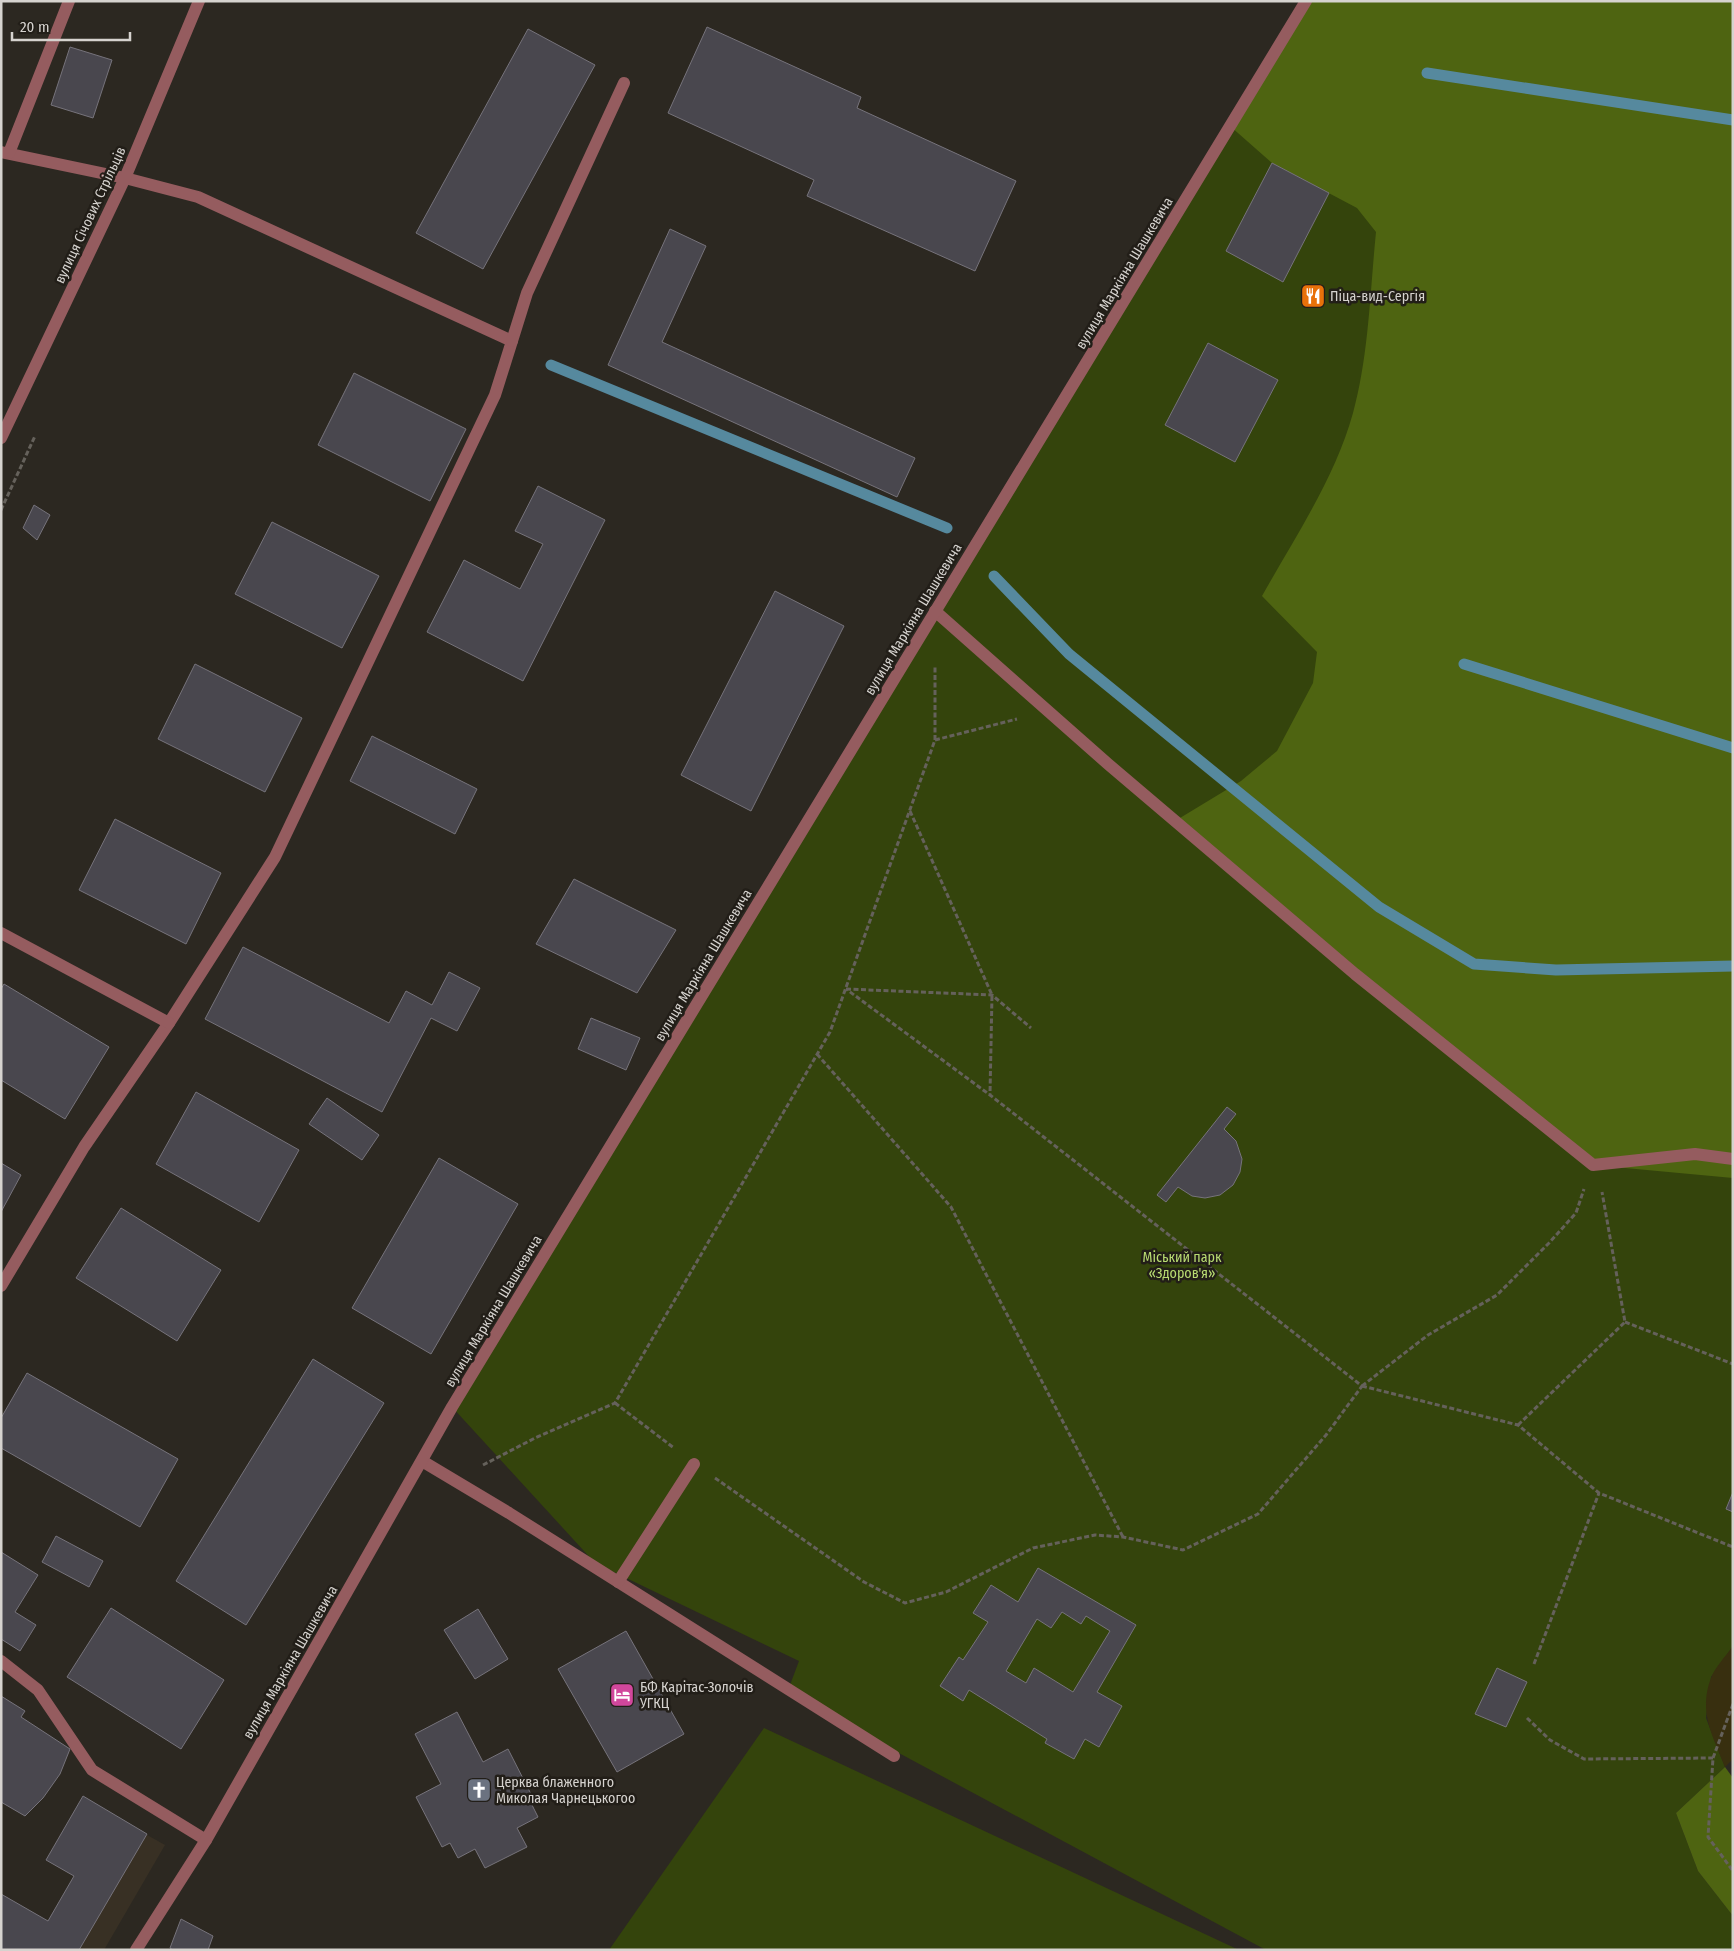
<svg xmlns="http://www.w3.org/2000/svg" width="1734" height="1951" viewBox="0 0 1734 1951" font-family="'Fira Sans Condensed',sans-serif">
	<rect width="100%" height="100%" fill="#2c2821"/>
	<polygon fill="#383024" points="124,1822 165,1845 104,1950 50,1950"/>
	<g fill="#34440c">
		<polygon points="1306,1 1733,1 1733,1646 1711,1677 1706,1718 1725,1767 1676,1813 1698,1871 1733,1916 1733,1950 1266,1950 787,1693 799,1661 595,1563 452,1407"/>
		<polygon points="764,1728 1239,1950 609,1950"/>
	</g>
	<g fill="#4e6411">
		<path d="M1306 1H1733V1178L1593 1165 1175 821 1241 781 1277 751 1313 683 1317 652 1262 596C1295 537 1335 478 1353 413 1369 355 1370 291 1376 232L1357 208 1272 163 1230 126Z"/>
		<polygon points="1725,1767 1733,1778 1733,1916 1698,1871 1676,1813"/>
	</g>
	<path fill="#382f0f" d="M1733 1646V1759L1725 1767C1713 1736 1698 1712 1711 1678 1715 1667 1726 1656 1733 1646Z"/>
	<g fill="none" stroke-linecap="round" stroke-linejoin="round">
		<g stroke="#56899e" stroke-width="11">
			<polyline points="1427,73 1733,120"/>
			<polyline points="551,365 947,528"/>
			<polyline points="994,576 1069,654 1379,907 1474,964 1556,970 1733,966"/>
			<polyline points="1464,664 1733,748"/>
		</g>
	</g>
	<g fill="#49474e" stroke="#76737b" fill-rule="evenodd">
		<polygon points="707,27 861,97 857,108 1016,181 975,271 807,196 814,180 668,113"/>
		<polygon points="528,29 595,65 483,269 416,233"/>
		<polygon points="70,47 112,60 93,118 51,105"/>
		<polygon points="1272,163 1329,193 1283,282 1226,251"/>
		<polygon points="670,229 706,246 662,342 915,458 897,497 608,365"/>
		<polygon points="1208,343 1278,380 1235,462 1165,425"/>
		<polygon points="354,373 466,429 430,501 318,445"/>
		<polygon points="538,486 605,520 523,681 427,632 464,560 520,589 543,544 515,531"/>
		<polygon points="34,505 50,515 37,540 23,528"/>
		<polygon points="272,522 379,576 342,648 235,594"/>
		<polygon points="775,591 844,626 751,811 681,775"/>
		<polygon points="195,664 302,718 265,792 158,739"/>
		<polygon points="372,736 477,789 455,834 350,781"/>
		<polygon points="115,819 221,873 186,944 79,890"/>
		<polygon points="574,879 676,930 637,993 536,944"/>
		<polygon points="243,947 389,1023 406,991 432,1005 449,972 480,988 457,1031 431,1018 382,1112 205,1019"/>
		<polygon points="4,984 109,1047 65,1119 1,1080 1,989"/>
		<polygon points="591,1018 640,1038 626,1070 578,1049"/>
		<polygon points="196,1092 299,1150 259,1222 156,1164"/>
		<polygon points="327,1098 379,1135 362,1160 309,1124"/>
		<polygon points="1227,1107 1236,1114 1224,1129 1236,1141 1242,1159 1240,1172 1233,1185 1220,1195 1205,1198 1192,1196 1178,1187 1166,1202 1157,1195"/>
		<polygon points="439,1158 518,1204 431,1354 352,1308"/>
		<polygon points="1,1163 21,1175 1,1212"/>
		<polygon points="121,1208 221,1270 177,1341 76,1278"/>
		<polygon points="313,1359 384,1403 246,1625 176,1581"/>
		<polygon points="27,1373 178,1459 140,1527 1,1448 1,1418"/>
		<polygon points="1733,1492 1733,1512 1726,1509"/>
		<polygon points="56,1536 103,1561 89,1587 42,1562"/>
		<polygon points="1,1552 38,1575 15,1612 36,1625 20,1651 1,1639"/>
		<path d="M1038 1568 1136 1625 1097 1692 1122 1706 1099 1747 1085 1739 1074 1759 1045 1743 1047 1739 969 1690 963 1701 940 1686 959 1657 963 1660 988 1622 973 1613 991 1585 1018 1602ZM1062 1612 1081 1624 1086 1616 1110 1631 1073 1692 1034 1668 1026 1683 1006 1671 1037 1619 1051 1628Z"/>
		<polygon points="111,1608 224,1680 181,1749 67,1677"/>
		<polygon points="478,1609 508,1659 475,1679 444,1630"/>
		<polygon points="626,1631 684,1734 617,1772 558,1669"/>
		<polygon points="1497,1668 1527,1682 1506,1727 1475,1714"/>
		<polygon points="1,1696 25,1711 21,1717 70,1749 60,1774 43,1798 25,1816 1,1802"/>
		<polygon points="457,1712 483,1762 508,1749 534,1800 530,1801 538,1817 517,1828 527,1847 485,1868 475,1849 458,1858 450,1843 442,1847 416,1797 441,1784 415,1734"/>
		<polygon points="83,1796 147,1834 79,1950 1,1950 1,1894 48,1921 74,1876 46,1860"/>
		<polygon points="181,1919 213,1936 208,1950 173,1950 170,1948"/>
	</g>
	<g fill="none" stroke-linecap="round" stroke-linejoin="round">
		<g stroke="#65615b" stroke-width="3" stroke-dasharray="5 2.5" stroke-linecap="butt">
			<polyline points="1,510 35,436"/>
			<polyline points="935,740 1017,719"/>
			<polyline points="910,811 992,995 990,1094"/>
			<polyline points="846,989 992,995 1031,1028"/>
			<polyline points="817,1054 951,1207 1123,1537"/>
			<polyline points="1625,1322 1733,1364"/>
			<polyline points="1362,1386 1518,1425 1599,1493 1733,1547"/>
			<polyline points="1362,1386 1428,1335 1497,1295 1549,1243 1576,1213 1584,1189"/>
			<polyline points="615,1403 674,1448"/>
			<polyline points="1518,1425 1625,1322 1602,1192"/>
			<polyline points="483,1465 535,1438 615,1403 830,1032 935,740 935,667"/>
			<polyline points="715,1478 864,1582 905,1603 946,1592 1033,1548 1095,1535 1123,1537 1183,1550 1258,1514 1326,1435 1362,1386 990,1095 846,989"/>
			<polyline points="1534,1664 1599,1493"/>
			<polyline points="1733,1704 1713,1758 1708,1837 1733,1871"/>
			<polyline points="1527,1718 1550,1740 1584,1759 1713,1758"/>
		</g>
		<g stroke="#955c5f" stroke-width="12">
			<polyline points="1,152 125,178 198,197 512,341 495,395 275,857 169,1023 84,1147 1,1286"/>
			<polyline points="9,153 69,1"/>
			<polyline points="512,341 527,293 624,83"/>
			<polyline points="1,438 125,178 199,1"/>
			<polyline points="935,611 1108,764 1355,974 1593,1165 1695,1154 1733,1159"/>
			<polyline points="1,933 169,1023"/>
			<polyline points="422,1461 509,1513 894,1756"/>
			<polyline points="618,1582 694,1464"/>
			<polyline points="1,1661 38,1690 92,1770 206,1840"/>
			<polyline points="136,1950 206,1840 452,1407 1306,1"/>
		</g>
	</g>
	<defs>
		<symbol id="restaurant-square" viewBox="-11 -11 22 22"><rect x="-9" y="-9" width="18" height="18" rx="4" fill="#e8710a" stroke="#221e18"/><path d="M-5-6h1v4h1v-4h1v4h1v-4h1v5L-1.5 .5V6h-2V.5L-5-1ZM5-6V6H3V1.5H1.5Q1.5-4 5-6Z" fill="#fff"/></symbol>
		<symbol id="hotel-square" viewBox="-11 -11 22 22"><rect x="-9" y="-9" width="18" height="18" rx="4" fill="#d1479c" stroke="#221e18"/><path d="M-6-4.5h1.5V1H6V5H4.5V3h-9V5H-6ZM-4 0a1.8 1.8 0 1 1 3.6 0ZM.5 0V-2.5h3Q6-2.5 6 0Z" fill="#fff"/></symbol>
		<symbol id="church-square" viewBox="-11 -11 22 22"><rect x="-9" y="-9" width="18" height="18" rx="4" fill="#6b7280" stroke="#221e18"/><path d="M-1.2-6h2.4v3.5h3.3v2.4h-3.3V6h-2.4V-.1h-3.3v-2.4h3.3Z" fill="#fff"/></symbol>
	</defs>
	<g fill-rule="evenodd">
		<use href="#restaurant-square" x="1299" y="282" width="28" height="28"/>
		<use href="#hotel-square" x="608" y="1681" width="28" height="28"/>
		<use href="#church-square" x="465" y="1776" width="28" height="28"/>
	</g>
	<g text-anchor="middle" stroke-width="5" stroke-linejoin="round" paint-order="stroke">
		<g font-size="14" fill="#d6d3cf" stroke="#221e18">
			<text transform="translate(90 215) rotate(-65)" y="5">вулиця Січових Стрільців</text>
			<text transform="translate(1124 273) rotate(-59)" y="5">вулиця Маркіяна Шашкевича</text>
			<text transform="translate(913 619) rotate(-59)" y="5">вулиця Маркіяна Шашкевича</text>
			<text transform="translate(703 965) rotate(-59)" y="5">вулиця Маркіяна Шашкевича</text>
			<text transform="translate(493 1311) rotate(-59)" y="5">вулиця Маркіяна Шашкевича</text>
			<text transform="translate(290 1662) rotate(-60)" y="5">вулиця Маркіяна Шашкевича</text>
		</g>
		<g font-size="14" fill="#d6d3cf" stroke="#221e18" text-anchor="start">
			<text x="1330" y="301">Піца-вид-Сергія</text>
			<text x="640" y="1692">БФ Карітас-Золочів<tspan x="640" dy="16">УГКЦ</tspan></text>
			<text x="496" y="1787">Церква блаженного<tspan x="496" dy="16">Миколая Чарнецькогоо</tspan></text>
		</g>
		<g font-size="14" fill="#b9dc72" stroke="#221e18">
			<text x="1182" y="1262">Міський парк<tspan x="1182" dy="16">«Здоров'я»</tspan></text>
		</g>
	</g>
	<rect width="1734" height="1951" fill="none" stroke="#d6d3cf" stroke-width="5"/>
	<path d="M12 32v8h118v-8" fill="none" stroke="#d6d3cf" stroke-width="2.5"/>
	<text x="20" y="32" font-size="15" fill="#d6d3cf" stroke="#221e18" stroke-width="4" paint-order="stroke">20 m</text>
</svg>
